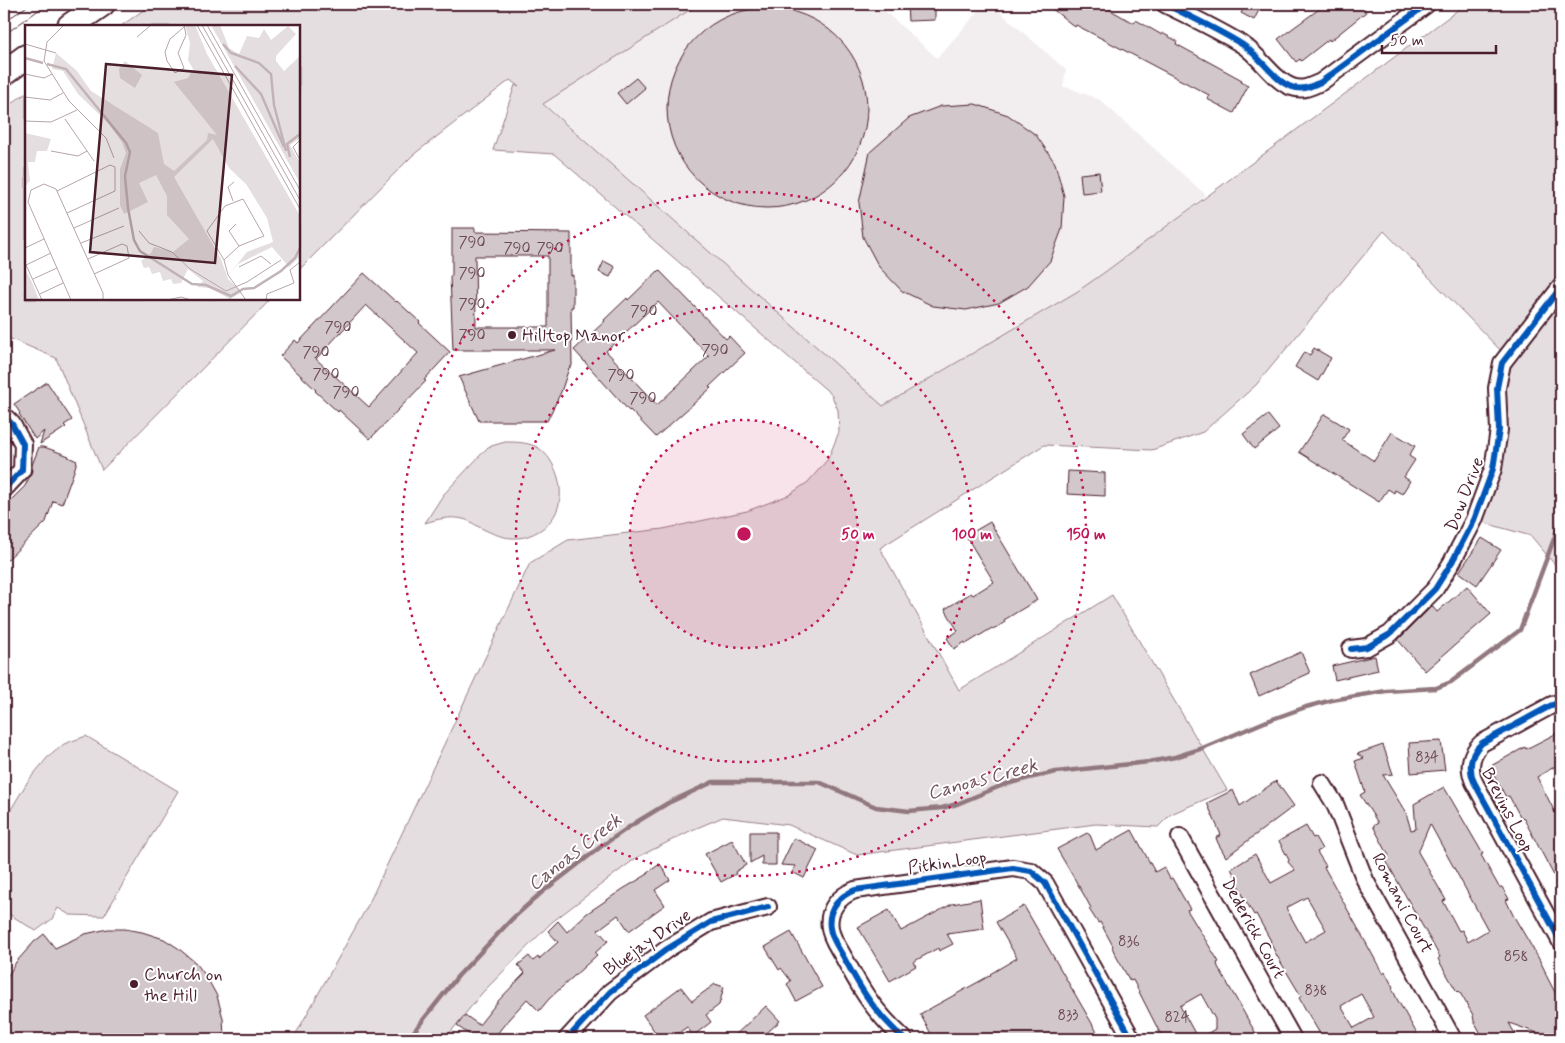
<svg xmlns="http://www.w3.org/2000/svg" width="1565" height="1043" viewBox="0 0 1565 1043" font-family="Mynerve,sans-serif">
	<rect width="100%" height="100%" fill="#fff"/>
	<filter id="ink" filterUnits="userSpaceOnUse"><feTurbulence type="fractalNoise" baseFrequency=".02" numOctaves="2"/><feDisplacementMap in="SourceGraphic" scale="10" xChannelSelector="R" yChannelSelector="G"/><feConvolveMatrix kernelMatrix="1 2 1 2 8 2 1 2 1" color-interpolation-filters="sRGB"/></filter>
	<g filter="url(#ink)">
		<polygon fill="#f2eeef" points="699,4 877,4 937,58 985,4 991,4 1066,70 1063,87 1070,88 1100,100 1206,195 1133,253 1078,291 882,406 543,103"/>
		<g fill="#e5dee0" stroke="#987e86">
			<polygon points="152,4 699,4 543,104 883,406 1078,291 1105,272 1466,4 1561,4 1561,572 1531,536 1474,520 1493,469 1506,356 1384,231 1256,385 1203,432 1152,450 1044,445 880,548 959,690 1112,595 1227,790 1171,814 1158,827 1096,824 857,855 789,825 723,817 692,830 636,858 552,922 482,993 445,1039 293,1039 368,905 530,563 568,540 663,529 747,511 789,495 808,482 828,459 839,432 838,410 831,394 554,154 493,150 515,85 519,87 510,80 413,155 299,270 299,26 121,26"/>
			<polygon points="26,93 26,299 271,299 102,470 56,358 4,336 4,109"/>
			<path d="M505 442C515 442 525 442 535 446 543 450 549 457 553 465 568 494 560 525 528 536 509 542 493 534 477 526 473 523 468 520 463 519 450 516 438 519 425 523L443 495 488 447Z"/>
			<polygon points="86,736 178,791 104,916 70,915 58,908 52,919 36,931 4,911 4,821 28,781 47,758 64,744"/>
		</g>
		<g fill="none" stroke-linecap="round" stroke-linejoin="round">
			<polyline stroke="#91787e" stroke-width="4.5" points="408,1039 458,976 512,919 541,893 603,845 635,823 668,803 713,782 819,782 876,807 909,811 942,808 957,804 1003,785 1029,778 1056,772 1149,762 1175,757 1200,749 1267,721 1306,707 1332,700 1386,691 1436,688 1451,682 1520,630 1561,520"/>
		</g>
		<g fill="#d2c7cb" stroke="#4a1f2b" fill-rule="evenodd">
			<polygon points="907,4 935,4 935,20 908,21"/>
			<polygon points="1046,4 1095,4 1104,9 1105,7 1130,21 1134,23 1136,20 1162,35 1162,33 1177,41 1176,44 1242,80 1241,82 1248,86 1234,113 1207,99 1209,95 1076,25 1075,27"/>
			<polygon points="1246,4 1262,4 1254,20 1241,13"/>
			<polygon points="1326,4 1361,4 1366,12 1330,41 1329,39 1301,61 1300,59 1296,62 1278,39"/>
			<circle cx="767" cy="108" r="100"/>
			<polygon points="636,78 645,88 626,104 617,93"/>
			<polygon points="975,104 1008,115 1036,135 1055,163 1064,196 1062,229 1050,261 1028,286 999,303 966,310 933,306 902,291 879,267 863,237 859,203 870,152 909,118 941,106"/>
			<polygon points="1099,172 1101,191 1082,193 1080,174"/>
			<path d="M452 228H475V232L571 233V276L573 275V307H571L572 366 569 368 561 392 547 421H479L459 377 555 350H453L450 276H452ZM475 256H548V327H476Z"/>
			<polygon points="604,261 615,267 610,277 599,272"/>
			<path d="M659 270 726 339 729 336 745 353 709 387 711 388 656 437 630 410 629 411 574 350 605 321 604 320 627 298 628 300ZM658 302 709 356 657 405 606 351Z"/>
			<path d="M364 273 396 302 397 301 420 322 419 323 450 352 424 380 426 381 370 439 339 410 338 412 315 391 316 390 280 356 295 340 298 343ZM366 305 418 353 369 407 316 359Z"/>
			<polygon points="1314,348 1331,358 1318,381 1295,367 1304,352 1310,355"/>
			<polygon points="47,382 72,420 64,425 66,427 40,444 44,431 35,439 19,414 20,413 14,404"/>
			<polygon points="1324,414 1349,429 1342,440 1374,461 1392,432 1415,446 1409,456 1415,460 1404,477 1410,481 1402,494 1395,490 1394,493 1388,489 1379,502 1299,452"/>
			<polygon points="1268,415 1279,429 1254,449 1243,434"/>
			<polygon points="39,447 44,447 69,456 68,457 77,461 74,471 62,504 53,501 46,522 4,563 4,499 8,498 11,500 25,486 32,471 32,465"/>
			<polygon points="1068,471 1105,473 1105,496 1067,494"/>
			<polygon points="990,522 1037,600 1004,620 1005,622 993,630 992,628 966,644 965,642 954,649 947,638 958,631 945,609 971,593 973,595 994,582 966,536"/>
			<polygon points="1482,538 1501,550 1477,585 1459,572"/>
			<polygon points="1467,586 1491,614 1425,671 1398,640 1432,606 1437,612"/>
			<polygon points="1301,652 1310,673 1259,696 1250,675"/>
			<polygon points="1375,656 1378,670 1335,680 1332,666"/>
			<polygon points="1561,731 1561,763 1537,777 1561,824 1561,889 1524,819 1521,818 1509,796 1506,797 1489,767 1525,747 1526,749"/>
			<polygon points="1441,741 1445,770 1411,773 1409,743"/>
			<path d="M1383 745 1393 774 1383 775 1406 813 1411 830 1416 829 1414 804 1444 787 1483 854 1481 855 1499 887H1502L1509 899 1506 900 1513 915 1539 959 1546 973H1545L1561 1004V1039H1546L1543 1035 1509 1023 1518 1039H1484L1474 1021 1473 1015 1459 991 1458 992 1456 990 1443 968 1438 959 1440 957 1385 859 1389 856 1373 826 1378 823 1360 795 1365 792 1355 761 1364 758 1357 754ZM1430 824 1488 930 1468 942 1462 930 1459 931 1443 901 1446 900 1418 852Z"/>
			<polygon points="1276,781 1294,806 1226,857 1218,843 1216,838 1221,835 1207,803 1233,790 1240,806"/>
			<path d="M1306 826 1313 838 1315 837 1322 849 1317 852 1326 866 1324 867 1365 941 1383 974 1385 972 1393 987 1392 988 1397 999 1420 1039H1323L1299 998 1301 996 1277 956 1270 942 1271 941 1256 914 1254 915 1244 898 1238 884 1239 883 1231 869 1255 854 1271 883 1295 870 1288 862 1289 860 1279 841ZM1307 897 1326 930 1305 942 1286 908ZM1361 994 1374 1017 1354 1028 1341 1006Z"/>
			<path d="M1132 830 1155 872 1164 867 1170 879 1172 878 1190 909 1187 910 1219 962 1217 963 1218 967 1259 1039H1163L1133 980 1130 981 1115 954 1112 947 1113 946 1100 922 1098 923 1089 909 1091 908 1084 895 1057 849 1087 833 1090 835 1096 850ZM1201 994 1215 1019V1029L1198 1039 1180 1006Z"/>
			<polygon points="750,832 776,832 776,865 762,865 762,856 750,863"/>
			<polygon points="794,838 818,850 804,878 792,872 796,866 781,865"/>
			<polygon points="732,840 746,865 735,872 736,874 721,882 705,854"/>
			<polygon points="660,864 670,880 655,890 665,905 629,931 618,915 598,930 608,941 595,953 597,955 549,999 539,1011 527,999 508,1020 493,1039 476,1039 457,1026 465,1015 479,1025 499,1000 525,973 518,965 529,956 533,961 538,957 539,959 558,942 548,931 558,921 567,932 586,914 623,889 648,874 647,873"/>
			<polygon points="980,899 984,929 947,934 953,944 939,951 938,948 913,962 916,966 890,981 858,927 889,910 901,931 952,904"/>
			<polygon points="1024,906 1101,1039 934,1039 920,1014 991,975 990,974 1017,958 996,922"/>
			<polygon points="125,929 142,932 164,939 178,948 196,963 206,976 217,996 223,1018 224,1037 196,1037 196,1039 4,1039 4,983 16,962 34,942 44,934 55,948 85,934 108,929"/>
			<polygon points="791,932 822,987 796,1001 787,984 791,981 781,968 779,970 765,947"/>
			<polygon points="715,984 724,987 719,1005 706,1015 711,1022 693,1036 687,1027 670,1039 660,1039 643,1015 681,987 692,1001"/>
			<polygon points="766,1006 780,1021 760,1039 731,1039"/>
		</g>
		<g fill="none" stroke-linecap="round" stroke-linejoin="round">
			<defs>
				<g id="minor">
					<path d="M1165 4C1191 17 1219 30 1243 45 1260 56 1274 81 1292 87 1304 91 1311 86 1321 82L1427 4"/>
					<polyline points="4,416 12,424 23,444 22,470 4,489"/>
					<polyline points="1351,649 1367,647 1390,634 1435,589 1452,562 1474,520 1493,469 1499,430 1497,388 1502,363 1561,287"/>
					<path d="M1561 702 1552 705 1482 743C1470 754 1468 767 1474 782L1561 942"/>
					<polyline points="1322,783 1335,804 1365,880 1453,1039"/>
					<polyline points="1180,837 1293,1039"/>
					<polyline points="567,1039 610,992 667,949 711,922 768,907"/>
					<path d="M904 1039C896 1031 887 1023 880 1014 865 997 854 976 843 956 838 947 831 938 830 928 827 910 839 896 855 890L1013 868 1031 871 1045 883 1132 1039"/>
				</g>
				<g id="highway">
					<polyline points="70,26 102,4"/>
					<polyline points="4,73 26,57"/>
				</g>
			</defs>
			<use href="#minor" stroke="#4a1f2b" stroke-width="20"/>
			<use href="#highway" stroke="#4a1f2b" stroke-width="28"/>
			<use href="#minor" stroke="#fff" stroke-width="16"/>
			<use href="#highway" stroke="#fff" stroke-width="24"/>
			<g stroke="#4a1f2b" stroke-width="1">
				<polyline points="4,22 30,4"/>
				<polyline points="4,35 47,4"/>
			</g>
			<defs>
				<g id="cycleway">
					<path d="M1165 4C1191 17 1219 30 1243 45 1260 56 1274 81 1292 87 1304 91 1311 86 1321 82L1427 4"/>
					<polyline points="4,416 12,424 23,444 22,470 4,489"/>
					<polyline points="1351,649 1367,647 1390,634 1435,589 1452,562 1474,520 1493,469 1499,430 1497,388 1502,363 1561,287"/>
					<path d="M1561 702 1552 705 1482 743C1470 754 1468 767 1474 782L1561 942"/>
					<polyline points="567,1039 610,992 667,949 711,922 768,907"/>
					<path d="M904 1039C896 1031 887 1023 880 1014 865 997 854 976 843 956 838 947 831 938 830 928 827 910 839 896 855 890L1013 868 1031 871 1045 883 1132 1039"/>
				</g>
			</defs>
			<use href="#cycleway" stroke="#fff" stroke-width="9"/>
			<use href="#cycleway" stroke="#0057b8" stroke-width="6"/>
		</g>
	</g>
	<circle cx="744" cy="534" r="114" fill="#c2185b" fill-opacity=".12"/>
	<g fill="none" stroke="#c2185b" stroke-width="2.5" stroke-dasharray="2.5 5">
		<circle cx="744" cy="534" r="114"/>
		<circle cx="744" cy="534" r="228"/>
		<circle cx="744" cy="534" r="342"/>
	</g>
	<g fill="#4a1f2b" stroke="#fff" stroke-width="2">
		<circle cx="512" cy="335" r="5"/>
		<circle cx="134" cy="984" r="5"/>
	</g>
	<g text-anchor="middle" stroke-width="4" stroke-linejoin="round" paint-order="stroke">
		<g font-size="15" fill="#6c4953">
			<text x="472" y="247">790</text>
			<text x="517" y="253">790</text>
			<text x="550" y="253">790</text>
			<text x="472" y="278">790</text>
			<text x="472" y="309">790</text>
			<text x="644" y="316">790</text>
			<text x="338" y="332">790</text>
			<text x="472" y="340">790</text>
			<text x="715" y="355">790</text>
			<text x="316" y="357">790</text>
			<text x="326" y="379">790</text>
			<text x="621" y="380">790</text>
			<text x="346" y="397">790</text>
			<text x="643" y="403">790</text>
			<text x="1427" y="762">834</text>
			<text x="1129" y="946">836</text>
			<text x="1516" y="961">858</text>
			<text x="1316" y="995">838</text>
			<text x="1068" y="1020">833</text>
			<text x="1177" y="1022">824</text>
		</g>
		<g font-size="18" fill="#4a1f2b" stroke="#fff" text-anchor="start">
			<text x="522" y="341">Hilltop Manor</text>
			<text x="144" y="980">Church on<tspan x="144" dy="21">the Hill</tspan></text>
		</g>
		<g font-size="18" fill="#4a1f2b" stroke="#fff">
			<text transform="translate(1464 494) rotate(-69)" y="6">Dow Drive</text>
			<text transform="translate(1508 810) rotate(63)" y="6">Brevins Loop</text>
			<text transform="translate(947 862) rotate(-8)" y="6">Pitkin Loop</text>
			<text transform="translate(1403 903) rotate(62)" y="6">Romani Court</text>
			<text transform="translate(1254 928) rotate(61)" y="6">Dederick Court</text>
			<text transform="translate(647 942) rotate(-35)" y="6">Bluejay Drive</text>
		</g>
		<g font-size="19" font-style="italic" fill="#74535c" stroke="#fff">
			<text transform="translate(982 778) rotate(-15)" y="7">Canoas Creek</text>
			<text transform="translate(574 851) rotate(-38)" y="7">Canoas Creek</text>
		</g>
	</g>
	<g transform="translate(25 25)">
		<rect width="275" height="275" fill="#fff"/>
		<path d="M160 0H170L182 29 275 191V231L264 242 247 222 213 239 205 248 222 227 248 217 242 193 221 159 204 143 188 114 149 152 196 234 203 254 217 267 205 274 184 263 172 262 178 256 163 244 156 258 148 259 146 254 138 256 135 247 127 249 124 242 119 243 116 236 126 228 129 222 148 227 164 214 142 190V171L131 150 114 158 123 177 99 189 95 180V144L101 128 97 117 82 97 53 69 38 46 27 44 31 28 52 46 66 66 133 108 139 139 149 146 182 115 183 108 192 110 149 57 163 53 168 44 163 35 165 18ZM186 0H195L204 23 214 29 222 11 234 13 239 4 246 15 263 1 271 9 251 31V36L259 46 275 31V113L265 120 275 138V158ZM100 36 117 50 110 63 95 53 94 44ZM0 108 26 114 22 126H12L10 137H3L5 156 0 161ZM0 244 6 255 14 275H0Z" fill="#e5dee0"/>
		<path fill="none" stroke="#c1b3b6" stroke-width="2.5" d="M198 19 206 28 234 38 246 49 249 80 261 126M0 33 18 38M22 39 41 44 101 118 105 127 100 151 103 183 109 215 115 226 167 259 181 260 206 271 218 264 229 263 256 246 270 233 275 223M210 41 236 69 259 122M265 132 262 119 275 109"/>
		<path fill="none" stroke="#b7a5aa" stroke-width="1" d="M39 0 22 17 19 36 44 76 81 113 89 133M172 0 275 184M177 0 275 175M182 0 275 165M159 2 145 14 140 27 142 36 150 48 159 43 153 28 161 10 159 0M112 12 126 0M0 19 31 28M0 49 19 53 27 49M0 72 25 75 38 68M40 94 69 136M0 96 26 97 52 85M275 115 268 122 275 135M26 126 53 131 62 126M32 166 85 140 90 142V166L42 188M208 176 203 162 209 157M211 199 204 206 214 221M49 203 94 183M114 206 124 218 147 227 165 244 201 266 222 257 256 235M56 218 99 201M0 223 19 214M63 234 97 219 102 221 104 233 69 249M199 235 214 221 239 211 218 174 200 181 182 206 199 235 203 250 221 275M1 240 17 275M1 240 26 228M214 242 236 231 246 239M8 254 32 243M15 269 38 258M46 275 3 177 6 165 19 159 31 164 78 268V275M142 275 156 272 166 275M241 275 242 269 269 258 265 245 275 237"/>
		<path fill="#4a1f2b" fill-opacity="0.15" stroke="#4a1f2b" stroke-width="2.5" d="M81 39 207 50 190 238 65 227Z"/>
		<rect width="275" height="275" fill="none" stroke="#4a1f2b" stroke-width="2.5"/>
	</g>
	<circle cx="744" cy="534" r="8" fill="#c2185b" stroke="#fff" stroke-width="2.5"/>
	<g font-size="15" text-anchor="middle" font-weight="bold" fill="#c2185b" stroke="#fff" stroke-width="4" stroke-linejoin="round" paint-order="stroke">
		<text x="858" y="539">50 m</text>
		<text x="972" y="539">100 m</text>
		<text x="1086" y="539">150 m</text>
	</g>
	<rect width="1565" height="1043" fill="none" stroke="#fff" stroke-width="20"/>
	<rect x="10" y="10" width="1545" height="1023" fill="none" stroke="#4a1f2b" stroke-width="2" filter="url(#ink)"/>
	<path d="M1382 45v8h114v-8" fill="none" stroke="#4a1f2b" stroke-width="2.5"/>
	<text x="1390" y="45" font-size="15" fill="#4a1f2b" stroke="#ffffff" stroke-width="4" paint-order="stroke">50 m</text>
</svg>
